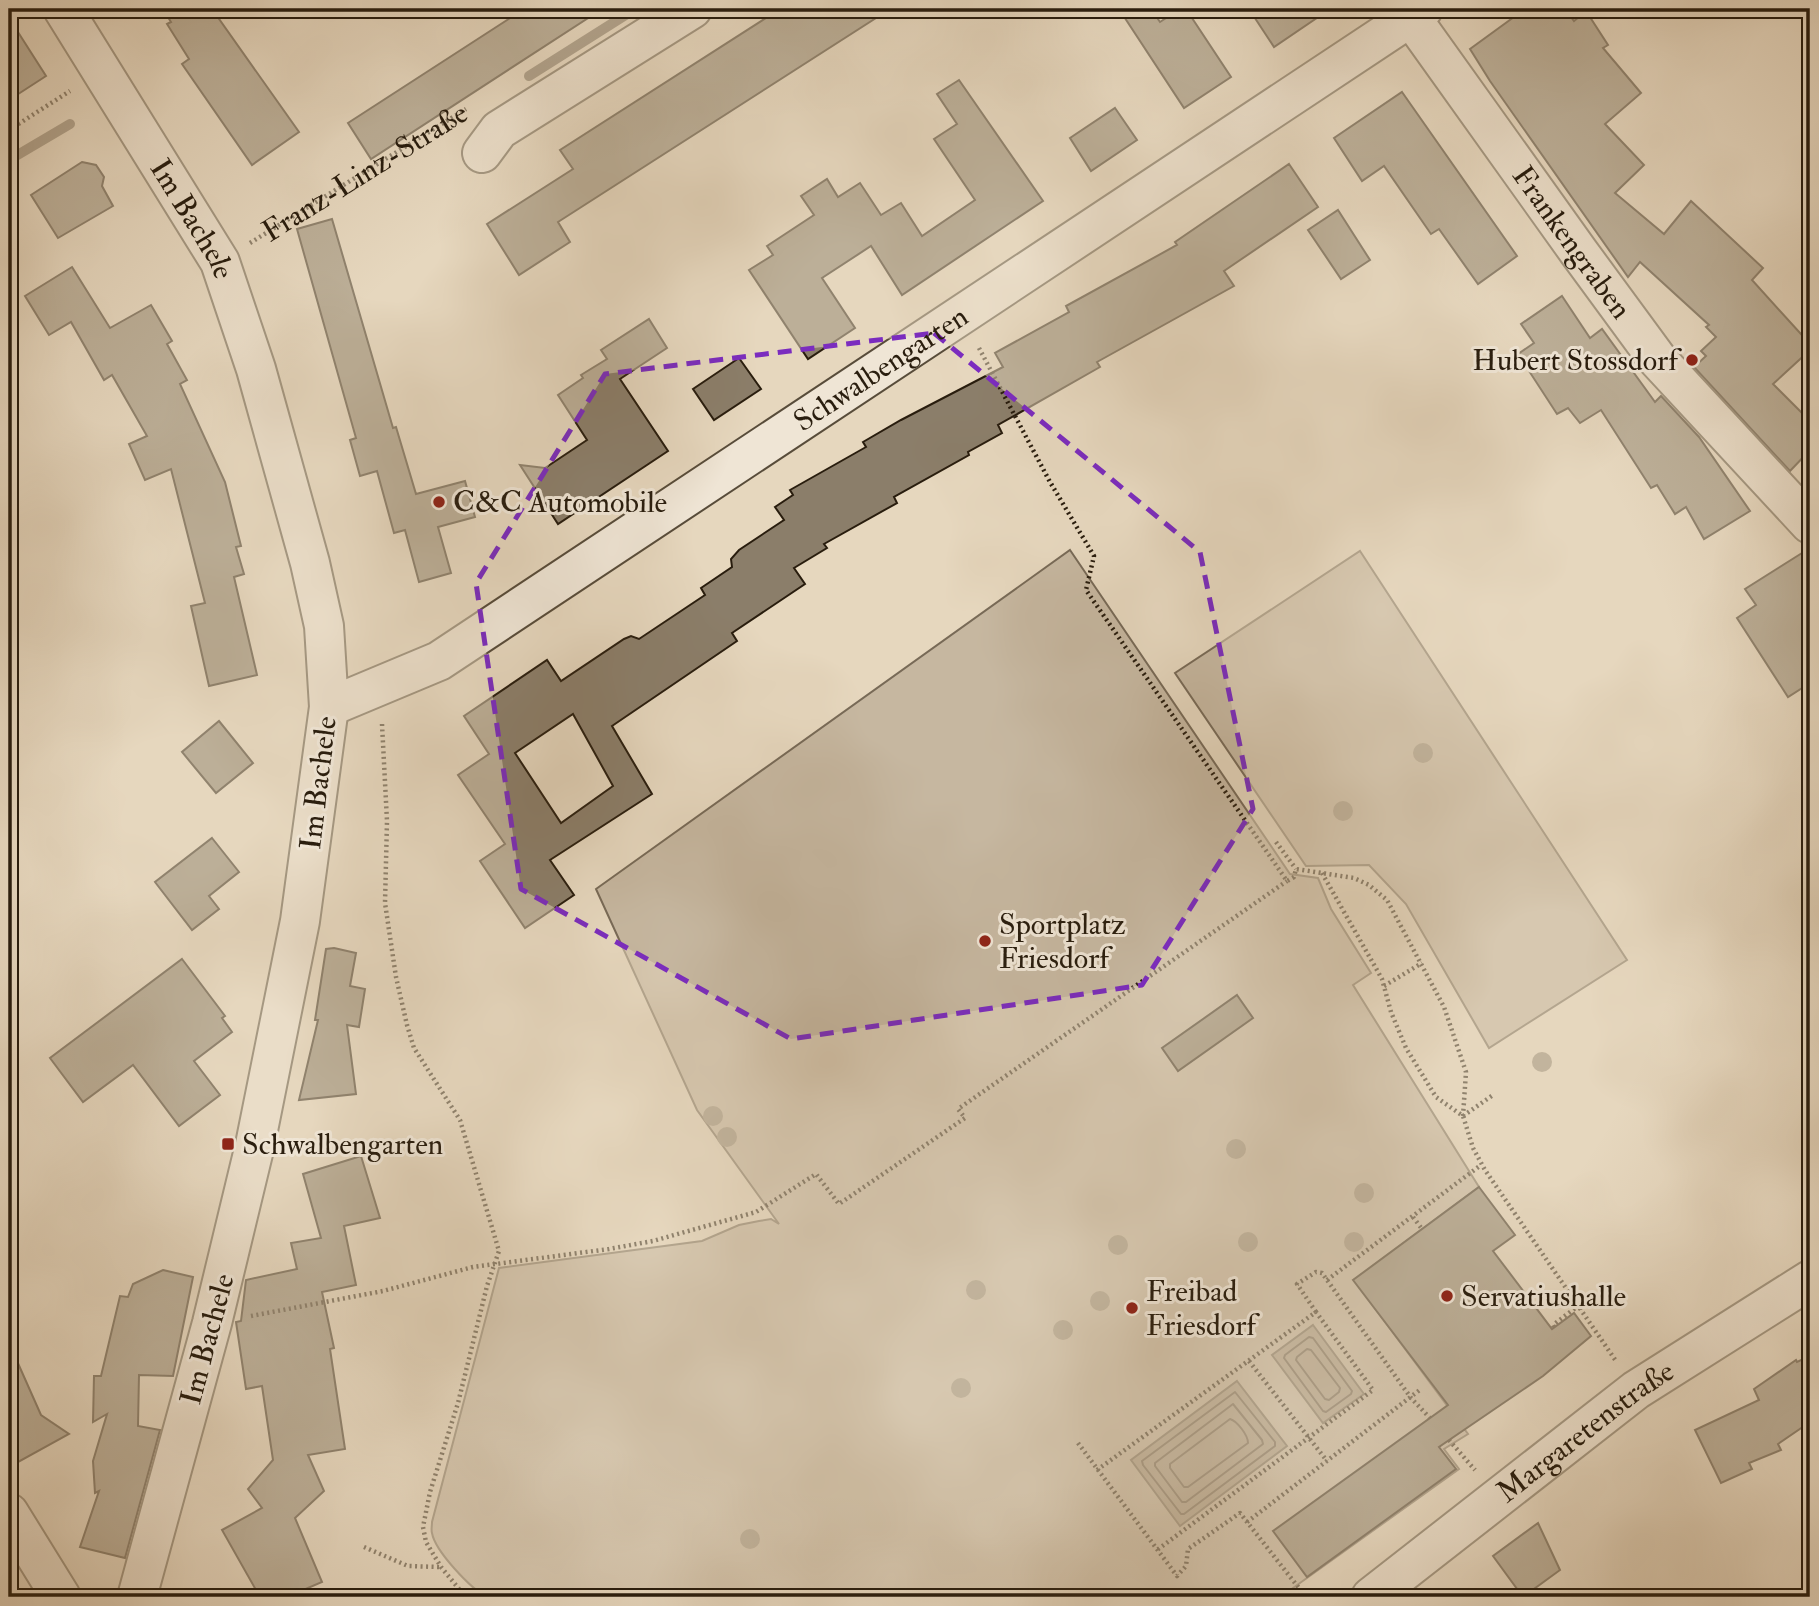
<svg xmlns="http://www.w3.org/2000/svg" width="1819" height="1606" viewBox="0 0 1819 1606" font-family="'IM FELL Double Pica',serif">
	<rect width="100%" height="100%" fill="#e6d7be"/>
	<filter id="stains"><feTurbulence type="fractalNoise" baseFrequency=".00286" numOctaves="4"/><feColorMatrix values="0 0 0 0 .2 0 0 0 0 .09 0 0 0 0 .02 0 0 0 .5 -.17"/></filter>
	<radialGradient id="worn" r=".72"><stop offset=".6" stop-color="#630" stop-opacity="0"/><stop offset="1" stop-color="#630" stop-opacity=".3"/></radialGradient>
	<g fill="#c6b7a0" stroke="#786a57" stroke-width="2">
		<path d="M1070 550 1290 874 1318 878 1331 909 1371 973 1353 985 1479 1187 1354 1280 1468 1434 1444 1449 1459 1469 1286 1593 1288 1597H487C471 1589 435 1551 432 1533 431 1530 432 1526 432 1522L499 1268 702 1241 739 1225 759 1221 771 1219 779 1224 697 1110 596 889Z"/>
		<polygon points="1360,551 1627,960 1489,1048 1406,904 1369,865 1306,866 1175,673"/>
	</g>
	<g fill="#a69882" stroke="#746754" stroke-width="2">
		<polygon points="1313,1325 1364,1394 1323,1423 1272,1355"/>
		<polygon points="1237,1381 1287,1446 1180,1526 1131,1460"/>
	</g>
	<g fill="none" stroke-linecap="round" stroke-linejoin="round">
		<g stroke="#685a48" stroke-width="2">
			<polygon points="1309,1337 1313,1338 1352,1391 1351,1394 1326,1412 1323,1411 1284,1358 1285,1355"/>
			<polygon points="1307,1349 1311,1350 1340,1388 1339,1392 1329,1400 1325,1399 1296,1360 1297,1357"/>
			<polygon points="1235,1392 1275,1442 1275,1446 1184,1514 1181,1514 1143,1465 1142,1461"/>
			<polygon points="1233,1404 1262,1440 1263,1444 1186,1502 1182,1502 1155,1466 1155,1463"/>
			<path d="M1230 1419C1237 1421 1248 1435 1248 1443L1188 1487H1184L1170 1468V1464Z"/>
		</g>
		<g stroke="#746754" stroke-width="10">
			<polyline points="529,76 635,9"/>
			<polyline points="9,160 70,124"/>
		</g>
	</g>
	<g fill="#8b7e6a" stroke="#291d0e" stroke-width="2" fill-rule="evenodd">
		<polygon points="163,9 212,9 299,132 252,165 182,64 189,59 167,24 171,22"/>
		<polygon points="524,9 602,9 371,159 348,123"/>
		<polygon points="780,9 890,9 558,222 570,242 519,275 487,224 573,169 560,150"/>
		<polygon points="1119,9 1151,9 1160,22 1180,9 1186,9 1231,77 1184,108"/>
		<polygon points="1249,9 1330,9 1274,47"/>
		<polygon points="1525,9 1565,9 1574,21 1586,11 1608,45 1603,48 1641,93 1605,124 1644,165 1615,193 1664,234 1691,201 1763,268 1752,280 1810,344 1810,350 1773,384 1810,421 1810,450 1790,471 1694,367 1706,356 1701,351 1716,337 1706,327 1709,325 1640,262 1628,277 1490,81 1470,49"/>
		<polygon points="9,18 46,76 9,100"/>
		<polygon points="959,80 1043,201 902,295 871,246 822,278 855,328 808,359 749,270 773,255 767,246 814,215 801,196 827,179 838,197 860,183 881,215 901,203 922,236 975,200 934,139 957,124 937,94"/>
		<polygon points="1402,92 1517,256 1478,284 1439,229 1431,234 1384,166 1362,181 1334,138"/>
		<polygon points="1115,108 1137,140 1091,171 1070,138"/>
		<polygon points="82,162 96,165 104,177 102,186 113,206 58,238 31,195"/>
		<path d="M1289 164 1318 207 1224 271 1234 286 1097 362 1100 367 998 425 1002 433 968 452 969 455 894 497 897 503 824 544 827 548 794 568 805 584 732 633 737 641 612 726 652 794 550 860 574 895 525 928 480 861 505 844 458 775 489 754 464 716 547 660 561 681 624 639 631 636 639 639 705 595 701 588 732 567 731 559 739 550 784 520 775 507 793 495 790 490 866 447 863 442 901 420 1003 367 995 353 1069 312 1066 306 1177 245 1175 242ZM573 714 613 786 561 823 515 753Z"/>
		<polygon points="1338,210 1370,260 1341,279 1308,230"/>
		<polygon points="332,219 393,428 396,427 416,494 465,481 475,517 438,527 451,573 419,582 405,530 394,533 377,471 360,476 350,440 356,438 297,229"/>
		<polygon points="72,267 110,328 151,305 172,341 167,344 187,380 180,384 225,482 241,546 236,547 244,574 234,577 257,675 209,686 191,606 205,603 171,469 145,480 129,444 147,436 112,375 104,380 71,322 49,335 25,296"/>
		<polygon points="1562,296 1590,338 1602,329 1655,402 1661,396 1699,437 1750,511 1704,539 1686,507 1675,514 1657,485 1651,488 1601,410 1580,423 1568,408 1557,414 1518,354 1534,343 1521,324"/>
		<polygon points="649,319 667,348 620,379 668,451 558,524 520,465 545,468 587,440 558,395 583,378 581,375 607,359 601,350"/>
		<polygon points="739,358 761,389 714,420 693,389"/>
		<polygon points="1810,548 1810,683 1788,697 1737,618 1756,605 1745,589"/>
		<polygon points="219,721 253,763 216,793 182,752"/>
		<polygon points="212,838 239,872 209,896 219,909 192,930 155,882"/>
		<polygon points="334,948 356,953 350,986 365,989 359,1027 347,1025 356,1094 299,1100 318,1020 315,1020 326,949"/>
		<polygon points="182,959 225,1016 222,1018 232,1032 194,1061 220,1095 179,1126 133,1065 83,1102 50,1058"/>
		<polygon points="1237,995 1253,1018 1178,1071 1162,1048"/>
		<polygon points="361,1156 380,1218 344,1226 356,1285 322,1292 334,1348 330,1349 345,1449 308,1455 324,1491 295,1518 322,1582 287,1597 260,1597 222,1530 262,1508 248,1489 273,1460 262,1386 246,1389 236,1322 241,1321 246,1280 297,1269 291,1243 321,1238 303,1174"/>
		<polygon points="1479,1187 1515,1235 1493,1251 1552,1329 1574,1313 1591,1336 1543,1376 1439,1447 1456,1469 1307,1577 1273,1531 1448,1405 1353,1280"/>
		<polygon points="163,1270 193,1277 173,1376 139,1375 138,1426 160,1430 125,1558 80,1547 99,1491 95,1493 93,1461 107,1414 93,1422 94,1376 101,1376 120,1296 128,1297 133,1284"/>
		<polygon points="9,1343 41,1415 69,1434 9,1467"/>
		<polygon points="1810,1356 1810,1422 1778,1444 1781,1450 1749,1463 1752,1469 1721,1483 1695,1430 1759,1400 1754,1389 1796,1360 1797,1362"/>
		<polygon points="1538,1523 1560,1570 1523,1597 1493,1556"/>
	</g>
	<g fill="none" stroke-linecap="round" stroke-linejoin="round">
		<defs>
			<g id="minor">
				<path id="s2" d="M63 9 220 262 256 369 310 563 324 626 329 707 300 921 255 1145 212 1323 137 1597"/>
				<path id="s3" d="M1405 9 1578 251 1658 360 1810 524"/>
				<polyline points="482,153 499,130 692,9"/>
				<path id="s4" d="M329 707 439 661 1423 9"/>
				<polyline points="9,1513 61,1597"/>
				<path id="s5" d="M1371 1597 1636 1390 1810 1280"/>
			</g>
		</defs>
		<use href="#minor" stroke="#584c3a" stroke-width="42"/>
		<g stroke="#291d0e" stroke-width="4.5" stroke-dasharray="2 3.5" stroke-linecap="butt">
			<polyline points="9,130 70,91"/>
			<path id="s1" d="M250 243 466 109"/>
			<polyline points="979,348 1050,482 1094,556 1086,590 1287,881 1294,877 1296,869 1354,878 1369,885 1387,900 1444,1007 1466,1072 1463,1116"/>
			<polyline points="382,724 387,821 385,903 396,977 407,1025 414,1048 460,1120 499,1251 487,1286 458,1403 430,1492 423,1527 426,1542 441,1567 459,1589 471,1597"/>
			<polyline points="1276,842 1296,869"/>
			<polyline points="1322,873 1382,979 1391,1012 1406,1048 1436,1097 1463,1116 1473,1148 1485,1170 1616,1361"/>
			<polyline points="1384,986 1422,963"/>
			<polyline points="1463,1116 1493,1095"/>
			<polyline points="1413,1217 1422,1229"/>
			<polyline points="1327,1280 1481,1165"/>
			<polyline points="1580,1308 1587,1304"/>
			<polyline points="1316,1312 1297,1284 1316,1272 1322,1273 1411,1398 1430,1418"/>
			<polyline points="251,1316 383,1291 473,1267 609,1249 653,1241 756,1212 816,1174 839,1204 965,1118 958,1109 1287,881"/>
			<polyline points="1554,1327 1553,1325 1578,1306"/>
			<polyline points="1249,1361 1327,1461"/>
			<polyline points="1449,1440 1475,1470"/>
			<polyline points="1078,1443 1177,1576 1186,1566 1188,1549 1240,1513 1306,1597"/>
			<polyline points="1097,1470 1316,1312 1373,1390 1157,1550"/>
			<polyline points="1247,1522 1421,1389"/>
			<polyline points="364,1547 408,1566 440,1567"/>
		</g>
		<use href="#minor" stroke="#efe5d5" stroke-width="38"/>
	</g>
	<g fill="#988a75">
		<circle cx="1423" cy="753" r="10"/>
		<circle cx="1343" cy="811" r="10"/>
		<circle cx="1542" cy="1062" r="10"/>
		<circle cx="713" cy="1116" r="10"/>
		<circle cx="727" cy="1137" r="10"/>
		<circle cx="1236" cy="1149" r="10"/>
		<circle cx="1364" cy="1193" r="10"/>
		<circle cx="1248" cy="1242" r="10"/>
		<circle cx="1354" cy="1242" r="10"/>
		<circle cx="1118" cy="1245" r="10"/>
		<circle cx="976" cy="1290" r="10"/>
		<circle cx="1100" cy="1301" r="10"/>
		<circle cx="1063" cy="1330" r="10"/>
		<circle cx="961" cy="1388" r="10"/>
		<circle cx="750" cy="1539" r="10"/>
	</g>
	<path d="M0 0H1819V1606H0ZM934 333 1200 552 1253 809 1142 985 791 1039 521 889 476 583 605 374Z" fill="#e6d7be" fill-opacity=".55" fill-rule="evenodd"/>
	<path fill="none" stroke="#7b2cbf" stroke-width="5" stroke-dasharray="14 9" stroke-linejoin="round" d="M934 333 1200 552 1253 809 1142 985 791 1039 521 889 476 583 605 374Z"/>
	<g fill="#8f2418" stroke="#efe5d5" stroke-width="2.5">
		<circle cx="1692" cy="360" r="7"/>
		<circle cx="439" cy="502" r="7"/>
		<circle cx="985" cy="941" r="7"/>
		<rect x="221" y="1137" width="14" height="14" rx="3.5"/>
		<circle cx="1447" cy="1296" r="7"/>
		<circle cx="1132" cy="1308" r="7"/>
	</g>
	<g text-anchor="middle" stroke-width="6" stroke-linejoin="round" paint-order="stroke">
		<g font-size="30" fill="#291d0e" stroke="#efe5d5">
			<text dy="10" stroke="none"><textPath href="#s1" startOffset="135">Franz-Linz-Straße</textPath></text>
			<text dy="10" stroke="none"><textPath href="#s2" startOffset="247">Im Bachele</textPath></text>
			<text dy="10" stroke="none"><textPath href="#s3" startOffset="287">Frankengraben</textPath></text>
			<text dy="10" stroke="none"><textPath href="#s4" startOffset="649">Schwalbengarten</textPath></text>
			<text transform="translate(318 783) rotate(-83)" y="10">Im Bachele</text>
			<text transform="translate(207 1339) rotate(-75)" y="10">Im Bachele</text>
			<text dy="10" stroke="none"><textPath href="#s5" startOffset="271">Margaretenstraße</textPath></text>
		</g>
		<g font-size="30" fill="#291d0e" stroke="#efe5d5" text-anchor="start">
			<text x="1678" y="370" text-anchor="end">Hubert Stossdorf</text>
			<text x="453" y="512">C&amp;C Automobile</text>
			<text x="999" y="934">Sportplatz<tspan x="999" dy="34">Friesdorf</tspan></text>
			<text x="242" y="1154">Schwalbengarten</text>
			<text x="1146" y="1301">Freibad<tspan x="1146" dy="34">Friesdorf</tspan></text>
			<text x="1461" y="1306">Servatiushalle</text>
		</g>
	</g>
	<rect width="1819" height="1606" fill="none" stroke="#e6d7be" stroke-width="35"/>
	<rect x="10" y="10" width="1798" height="1585" fill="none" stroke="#291d0e" stroke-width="3.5"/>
	<rect x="18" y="18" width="1784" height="1571" fill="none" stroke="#291d0e" stroke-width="2"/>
	<rect width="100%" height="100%" filter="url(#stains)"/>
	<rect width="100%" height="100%" fill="url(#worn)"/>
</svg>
